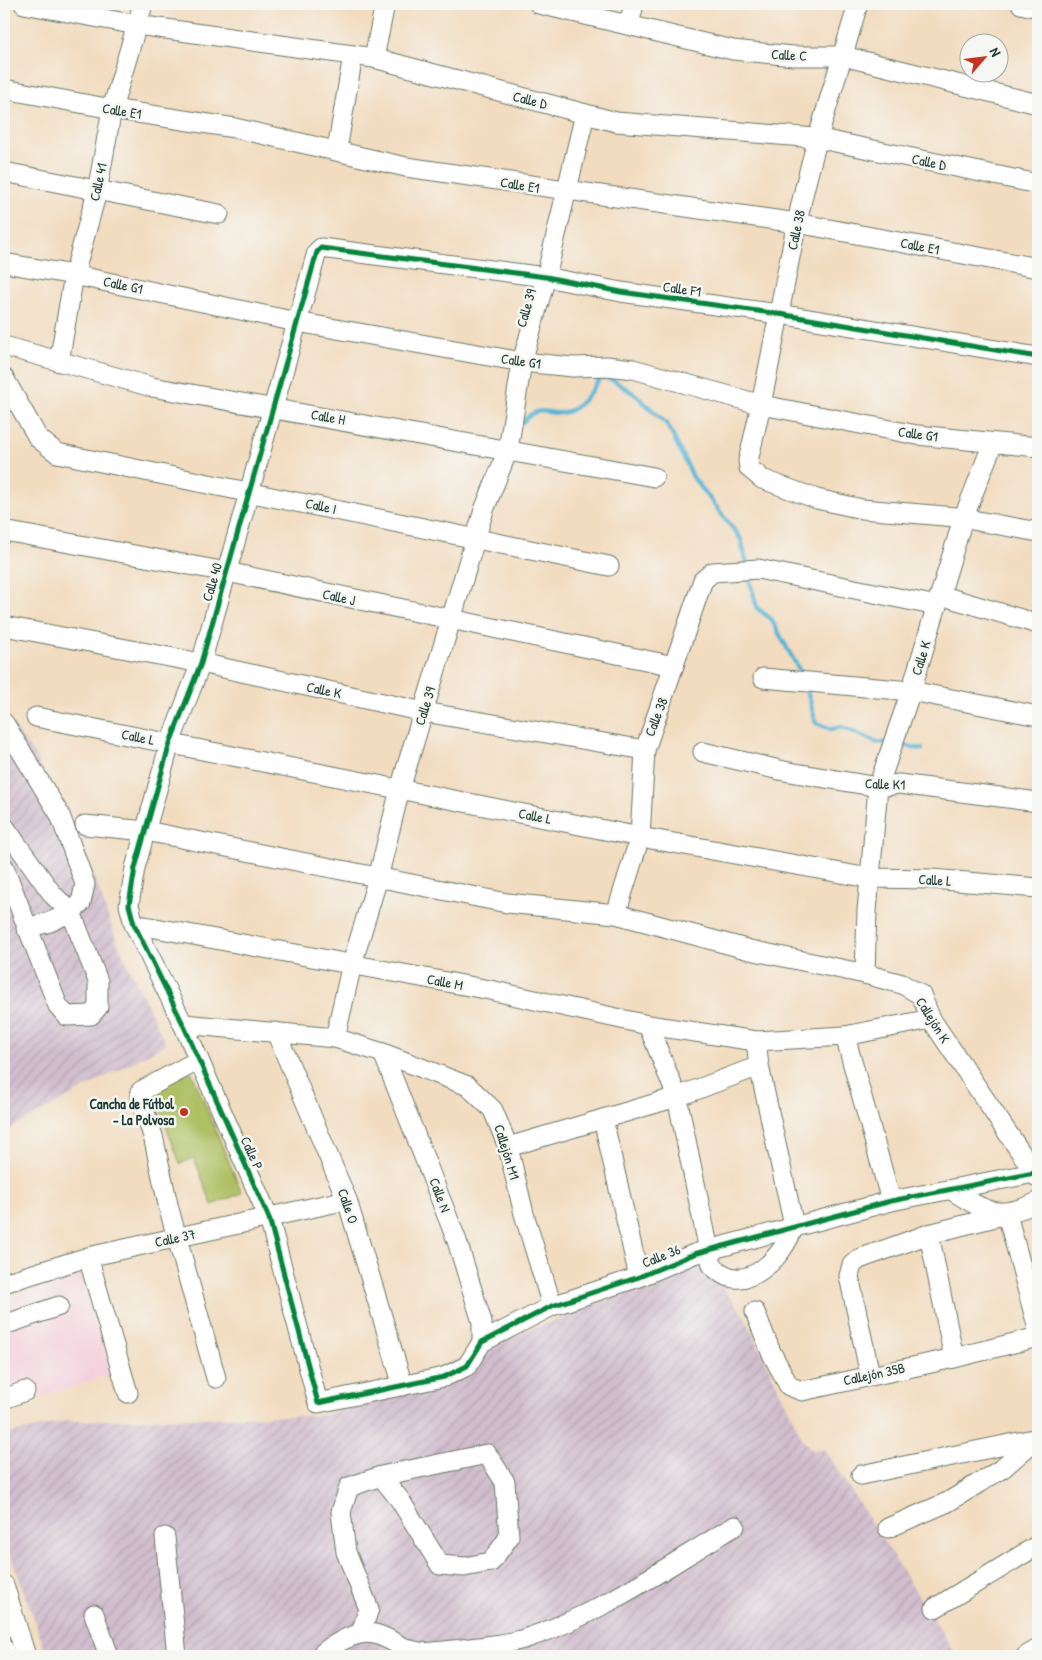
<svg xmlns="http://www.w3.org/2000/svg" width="1042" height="1660" viewBox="0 0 1042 1660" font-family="'Patrick Hand',sans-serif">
	<defs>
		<pattern id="industrial-furrows" width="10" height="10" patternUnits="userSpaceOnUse" patternTransform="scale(1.25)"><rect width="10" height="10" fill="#d0bdcd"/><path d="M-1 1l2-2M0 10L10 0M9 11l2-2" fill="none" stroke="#b2a3b1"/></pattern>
	</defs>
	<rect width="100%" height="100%" fill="#f6f6f2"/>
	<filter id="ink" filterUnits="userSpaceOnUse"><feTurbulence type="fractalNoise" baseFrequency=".02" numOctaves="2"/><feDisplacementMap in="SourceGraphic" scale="10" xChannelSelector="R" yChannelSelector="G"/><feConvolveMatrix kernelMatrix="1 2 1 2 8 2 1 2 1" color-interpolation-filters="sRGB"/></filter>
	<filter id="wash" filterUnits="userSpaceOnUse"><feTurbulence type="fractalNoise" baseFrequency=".0096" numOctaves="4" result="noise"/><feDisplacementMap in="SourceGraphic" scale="20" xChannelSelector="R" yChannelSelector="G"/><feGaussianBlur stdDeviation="1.12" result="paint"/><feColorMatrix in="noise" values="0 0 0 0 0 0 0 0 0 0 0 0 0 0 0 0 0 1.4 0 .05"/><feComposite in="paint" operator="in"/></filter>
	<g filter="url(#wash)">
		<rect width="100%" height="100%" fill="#f2dcbf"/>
		<polygon fill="#f4cfdd" points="85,1274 112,1374 36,1398 4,1404 4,1299"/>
		<g fill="url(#industrial-furrows)">
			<polygon points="4,713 36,758 84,846 116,940 166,1044 4,1132"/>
			<polygon points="703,1263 745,1317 803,1440 813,1451 824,1449 957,1656 47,1656 4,1537 4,1435 67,1421 325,1415 508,1338"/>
		</g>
		<polygon fill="#aec063" stroke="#667e4c" points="191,1071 242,1193 212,1205 194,1158 180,1164 153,1091"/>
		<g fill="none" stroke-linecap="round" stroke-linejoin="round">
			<g stroke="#59b5d7" stroke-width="4.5">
				<path d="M523 422C539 402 547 417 566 412 581 408 592 389 601 377L613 380 636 395 667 424 693 477 741 539 747 566"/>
				<polyline points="748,574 757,608 771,619 802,675"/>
				<polyline points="806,687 816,723 831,729 842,727 876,742 889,743"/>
				<polyline points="897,744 922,749"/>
			</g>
		</g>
	</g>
	<g filter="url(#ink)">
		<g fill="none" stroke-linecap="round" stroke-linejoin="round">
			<defs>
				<g id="minor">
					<polyline points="24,4 137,25 374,58 616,122 816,138 1038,184"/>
					<polyline points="539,4 733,50 793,56 843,56 1038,104"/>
					<path d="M858 4C837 77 812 148 797 223 780 302 768 382 748 461L749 468 762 479 817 499 862 509 956 517 1038 532"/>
					<polyline points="1021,4 1038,8"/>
					<polyline points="629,25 634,4"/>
					<polyline points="374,58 385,4"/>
					<polyline points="4,89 112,109 235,128 406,167 797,223 1038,268"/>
					<polyline points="337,150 353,55"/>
					<polyline points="4,172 219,214"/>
					<polyline points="4,263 74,275 297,322 522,362 573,367 607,366 633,369 762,405 917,435 1038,447"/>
					<polyline points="4,346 152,387 654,477"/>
					<polyline points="59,362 74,275 97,192 112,109 143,4"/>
					<polyline points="4,378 38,438 57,453 609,566"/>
					<polyline points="993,443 963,519 911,691 878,787 867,911 865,974 902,984 921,995 931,1019 1038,1178"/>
					<polyline points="4,531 227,572 674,666"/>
					<polyline points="940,595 1038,624"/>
					<polyline points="4,626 201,663 424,712 645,750"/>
					<polyline points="763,678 911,691 1038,716"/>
					<polyline points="36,717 640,837 869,878 932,879 1038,888"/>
					<polyline points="4,723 60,815 85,884 81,903 71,912 53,895 4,826"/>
					<polyline points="703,752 784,771 878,787 899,784 1038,802"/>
					<polyline points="85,825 146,831 507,903 616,914 750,950 865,974"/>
					<polyline points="4,867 58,1006 67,1016 91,1015 98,1007 98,981 71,912 50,922 26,928"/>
					<polyline points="616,914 640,837 645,750 703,580 713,572 758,569 937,606"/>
					<polyline points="134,924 490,990 648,1025 756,1041"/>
					<polyline points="183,1024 335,1038 383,1053 468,1086 493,1110 508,1147 524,1214 552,1306"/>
					<path d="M648 1025 677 1097 712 1265C743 1300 783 1258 794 1226L759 1066"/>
					<polyline points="276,1032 347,1200 403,1386"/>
					<polyline points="845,1036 891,1201"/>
					<polyline points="335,1038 352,964 378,878 400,789 484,510 508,450 522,362 546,277 585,114"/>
					<polyline points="383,1053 457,1241 482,1322 482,1342"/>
					<polyline points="199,1060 141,1091 140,1098 153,1136 169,1209 216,1378"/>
					<polyline points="603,1119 639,1277"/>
					<polyline points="508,1147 677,1097 759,1066 756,1041 845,1036 931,1019"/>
					<polyline points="1034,1173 891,1201 694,1254 639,1277 552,1306 482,1342 467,1366 444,1377 318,1403 269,1218 183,1024 134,924 129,905 135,868 170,743 201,663 317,252 321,248 546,277 621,292 779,314 1038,357"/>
					<path d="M953 1191C988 1213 999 1220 1038 1202"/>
					<polyline points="929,1234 954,1358"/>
					<polyline points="88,1257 128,1393"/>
					<polyline points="4,1283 88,1257 347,1200"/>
					<polyline points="755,1312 771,1352 789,1386 802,1391 954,1358 1038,1337"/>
					<polyline points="4,1325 59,1306"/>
					<polyline points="870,1375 849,1276 852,1265 859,1259 929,1234 1007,1214 1038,1329"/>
					<polyline points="4,1399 25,1391"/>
					<polyline points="861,1475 1038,1438"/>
					<polyline points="888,1528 948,1502 1003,1468 1035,1440"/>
					<polyline points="165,1537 177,1656"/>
					<polyline points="4,1585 26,1656"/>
					<polyline points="935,1608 1038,1545"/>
					<polyline points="94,1614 109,1656"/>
					<polyline points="361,1632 369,1609 346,1552 341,1512 349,1487 381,1476 487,1454 505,1482 509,1537 491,1562 464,1567 440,1565 400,1500 381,1476"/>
					<polyline points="4,1649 6,1656"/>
					<path d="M320 1656C326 1649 333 1646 341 1641 387 1617 391 1657 434 1652 459 1649 501 1646 524 1639 600 1615 667 1566 735 1526"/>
					<polyline points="1026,1656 1038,1649"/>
				</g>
			</defs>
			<use href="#minor" stroke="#697565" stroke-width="21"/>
			<use href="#minor" stroke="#fff" stroke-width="19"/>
			<defs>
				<polyline id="cycleway" points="1034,1173 891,1201 694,1254 639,1277 552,1306 482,1342 467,1366 444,1377 318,1403 269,1218 183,1024 134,924 129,905 135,868 170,743 201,663 317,252 321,248 546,277 621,292 779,314 1038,357"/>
			</defs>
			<use href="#cycleway" stroke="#f6f6f2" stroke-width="8"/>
			<use href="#cycleway" stroke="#00873e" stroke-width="5"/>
		</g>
	</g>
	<circle fill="#c8321e" stroke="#f6f6f2" stroke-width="2" cx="184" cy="1112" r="5"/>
	<g text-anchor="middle" stroke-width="5" stroke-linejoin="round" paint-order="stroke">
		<g font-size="14" fill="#1f3d34" stroke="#f6f6f2">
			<text transform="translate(789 55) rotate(3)" y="5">Calle C</text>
			<text transform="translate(530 100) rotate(14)" y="5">Calle D</text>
			<text transform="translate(122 111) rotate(9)" y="5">Calle E1</text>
			<text transform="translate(929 162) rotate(12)" y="5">Calle D</text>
			<text transform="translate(98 182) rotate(-78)" y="5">Calle 41</text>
			<text transform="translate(520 185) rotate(9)" y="5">Calle E1</text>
			<text transform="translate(796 230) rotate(-78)" y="5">Calle 38</text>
			<text transform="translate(920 246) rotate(11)" y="5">Calle E1</text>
			<text transform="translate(123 285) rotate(12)" y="5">Calle G1</text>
			<text transform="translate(682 289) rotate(8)" y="5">Calle F1</text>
			<text transform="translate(526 308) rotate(-74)" y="5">Calle 39</text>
			<text transform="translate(521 361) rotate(8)" y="5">Calle G1</text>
			<text transform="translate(328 417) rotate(10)" y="5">Calle H</text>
			<text transform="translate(918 434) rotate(8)" y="5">Calle G1</text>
			<text transform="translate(321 506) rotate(12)" y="5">Calle I</text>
			<text transform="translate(212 582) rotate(-74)" y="5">Calle 40</text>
			<text transform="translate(339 597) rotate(12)" y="5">Calle J</text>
			<text transform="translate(921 658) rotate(-73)" y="5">Calle K</text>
			<text transform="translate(324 690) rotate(12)" y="5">Calle K</text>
			<text transform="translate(425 706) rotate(-73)" y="5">Calle 39</text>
			<text transform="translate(656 717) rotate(-69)" y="5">Calle 38</text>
			<text transform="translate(138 737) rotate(11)" y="5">Calle L</text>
			<text transform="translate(885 784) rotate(2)" y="5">Calle K1</text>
			<text transform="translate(535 816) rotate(11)" y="5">Calle L</text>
			<text transform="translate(935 880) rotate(3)" y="5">Calle L</text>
			<text transform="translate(445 982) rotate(11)" y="5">Calle M</text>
			<text transform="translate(933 1020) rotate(58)" y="5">Callejón K</text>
			<text transform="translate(507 1152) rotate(73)" y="5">Callejón M1</text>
			<text transform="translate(252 1153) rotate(66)" y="5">Calle P</text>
			<text transform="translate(440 1195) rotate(69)" y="5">Calle N</text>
			<text transform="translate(348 1206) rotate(71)" y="5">Calle O</text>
			<text transform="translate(175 1238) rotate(-12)" y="5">Calle 37</text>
			<text transform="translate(661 1256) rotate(-22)" y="5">Calle 36</text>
			<text transform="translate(874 1374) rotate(-12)" y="5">Callejón 35B</text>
		</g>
		<g font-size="14" font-weight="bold" fill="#1f3d34" stroke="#f6f6f2" text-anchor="end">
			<text x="174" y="1109">Cancha de Fútbol<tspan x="174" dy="16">- La Polvosa</tspan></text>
		</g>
	</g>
	<rect width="1042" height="1660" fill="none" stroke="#f6f6f2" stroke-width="20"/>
	<g transform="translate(984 58) rotate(62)"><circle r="24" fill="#f6f6f2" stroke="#a0aca6"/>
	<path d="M0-4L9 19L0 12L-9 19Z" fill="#c8321e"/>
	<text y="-8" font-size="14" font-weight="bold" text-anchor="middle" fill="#1f3d34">N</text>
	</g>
</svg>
